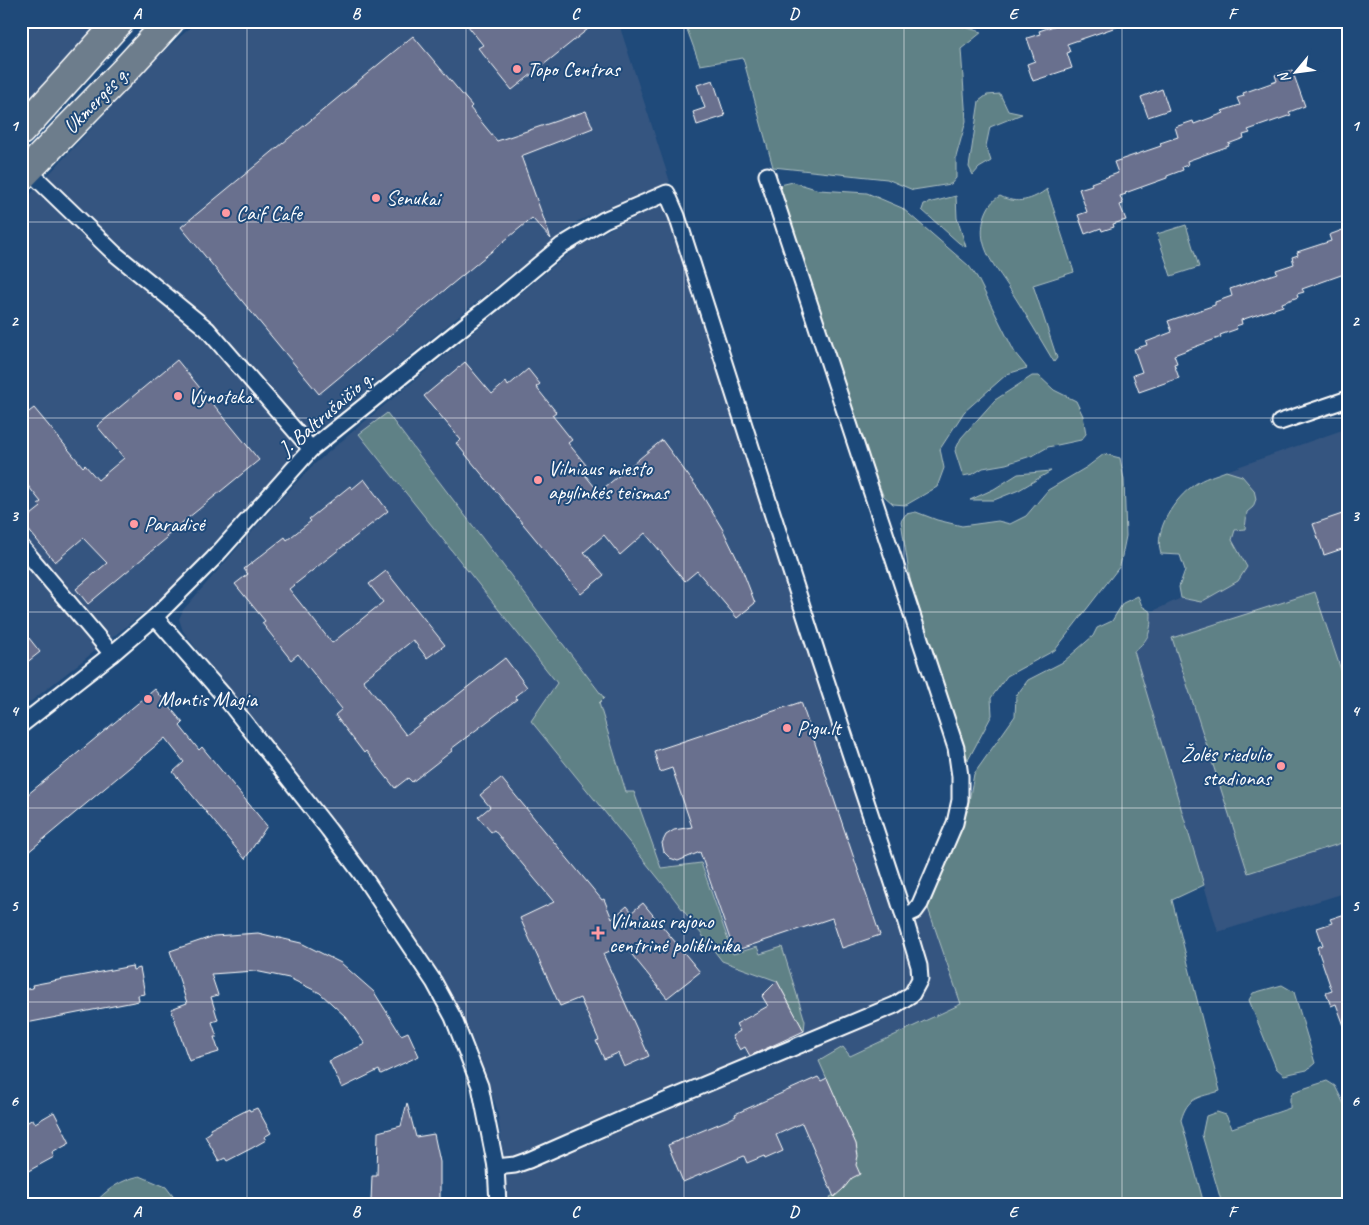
<svg xmlns="http://www.w3.org/2000/svg" width="1369" height="1225" viewBox="0 0 1369 1225" font-family="Caveat,sans-serif">
	<rect width="100%" height="100%" fill="#1f4a7a"/>
	<filter id="ink" filterUnits="userSpaceOnUse"><feTurbulence type="fractalNoise" baseFrequency=".02" numOctaves="2"/><feDisplacementMap in="SourceGraphic" scale="10" xChannelSelector="R" yChannelSelector="G"/><feConvolveMatrix kernelMatrix="1 2 1 2 8 2 1 2 1" color-interpolation-filters="sRGB"/></filter>
	<g filter="url(#ink)">
		<g fill="#355580">
			<polygon points="21,21 106,21 21,114"/>
			<polygon points="198,21 618,21 670,182 578,221 438,333 312,435 286,468 201,561 160,600 21,709 21,201 28,197 157,57"/>
			<polygon points="676,200 760,446 908,900 928,908 961,1004 850,1056 827,1078 856,1144 858,1156 852,1178 843,1189 830,1197 833,1204 505,1204 506,1176 497,1109 473,1041 450,994 408,930 183,631 179,619 183,610 278,502 311,467 364,422 577,247 625,221"/>
			<polygon points="1348,428 1348,892 1218,932 1134,651 1143,644 1151,630 1151,612 1181,598 1201,602 1216,593 1235,530 1245,528 1247,512 1253,507 1256,499 1254,490 1242,476 1226,471"/>
		</g>
		<g fill="#5e8186" stroke="#aec0c2">
			<polygon points="684,21 943,21 982,32 961,49 966,121 956,157 956,178 951,184 913,190 887,179 773,167 743,58 700,65"/>
			<polygon points="1000,94 1008,111 1022,114 990,127 986,146 991,161 979,168 973,175 969,167 979,101 987,95"/>
			<polygon points="793,182 819,190 867,193 902,208 969,266 977,277 1015,353 1027,368 1007,374 964,412 940,449 944,468 937,487 906,505 893,504 883,495 845,396 776,190 780,185"/>
			<path d="M1047 189 1074 272 1033 285 1057 358 1054 362C1039 337 1024 311 1008 286 999 272 986 257 983 240 980 225 986 203 1000 196 1017 205 1033 200 1047 189Z"/>
			<polygon points="956,196 957,218 966,247 959,243 922,210 924,204"/>
			<polygon points="1186,225 1199,267 1171,276 1157,234"/>
			<polygon points="1032,376 1039,376 1054,390 1076,401 1083,416 1086,434 1081,440 1048,447 1034,455 1006,464 983,468 973,474 963,476 955,451 961,438 995,400"/>
			<polygon points="387,413 604,698 599,703 626,792 634,792 661,868 701,863 733,954 757,947 760,954 782,947 805,1021 804,1031 777,981 722,961 663,884 531,721 557,683 359,434"/>
			<polygon points="1104,454 1120,458 1124,480 1126,536 1120,566 1055,650 1007,676 991,698 992,715 968,760 912,592 901,521 906,514 916,512 937,520 962,526 998,521 1010,524 1026,516 1048,490 1087,467"/>
			<polygon points="1051,471 1019,490 994,500 970,500 994,489 1018,474"/>
			<path d="M1226 471 1242 476 1254 490 1256 499 1253 507 1247 512 1245 529 1235 530 1232 540 1247 567 1238 581 1201 602 1181 598 1179 587 1185 570 1180 555 1161 554C1153 530 1175 498 1194 485 1203 478 1216 475 1226 471Z"/>
			<polygon points="1315,592 1348,691 1348,841 1248,873 1172,638"/>
			<path d="M1138 596 1142 606 1151 612C1151 631 1150 639 1134 651L1204 885 1172 900 1220 1091C1198 1098 1188 1096 1181 1120L1204 1204H833L830 1197C852 1188 859 1166 856 1144L819 1061 843 1047 850 1056 961 1004 928 908 967 812 974 774 1015 716 1016 696 1028 680 1063 662 1093 636 1097 628 1112 621 1123 603Z"/>
			<polygon points="1282,985 1294,992 1315,1063 1307,1070 1284,1075 1276,1068 1249,1000 1253,993"/>
			<polygon points="1327,1081 1335,1086 1345,1106 1348,1107 1348,1204 1222,1204 1202,1135 1206,1116 1217,1112 1226,1115 1232,1128 1290,1108 1290,1098 1293,1092"/>
			<path d="M140 1176 166 1187 179 1204H94C107 1189 121 1180 140 1176Z"/>
		</g>
		<g fill="#69708e" stroke="#fff">
			<polygon points="464,21 598,21 512,90 478,48 483,45"/>
			<polygon points="1068,21 1124,21 1125,24 1067,44 1070,52 1067,53 1072,68 1033,81 1027,64 1035,61 1027,38 1040,34 1039,31"/>
			<polygon points="413,36 472,106 470,108 497,141 586,111 593,128 521,156 551,239 532,218 319,394 181,227"/>
			<polygon points="1292,70 1305,106 1289,112 1291,115 1248,130 1250,133 1243,135 1244,138 1228,144 1229,146 1187,161 1188,165 1182,167 1183,170 1167,176 1167,178 1125,193 1126,194 1120,196 1123,204 1120,205 1126,220 1113,224 1114,227 1102,231 1101,228 1085,234 1078,215 1087,212 1079,189 1092,185 1091,183 1118,173 1114,162 1161,146 1160,143 1178,137 1175,127 1193,121 1194,124 1224,113 1222,111 1240,105 1237,98 1244,96 1243,93 1277,81 1275,75"/>
			<polygon points="713,80 725,116 697,125 693,112 705,108 697,85"/>
			<polygon points="1162,89 1169,110 1148,117 1141,97"/>
			<polygon points="1348,228 1348,269 1343,271 1344,274 1302,289 1304,292 1297,294 1298,297 1282,303 1283,306 1241,320 1242,324 1236,326 1237,329 1220,335 1221,337 1174,355 1177,363 1174,364 1179,378 1139,392 1133,375 1142,372 1134,349 1147,345 1146,342 1172,332 1168,321 1215,305 1215,302 1232,296 1230,289 1277,273 1276,270 1294,264 1292,257 1298,255 1297,252 1331,241 1329,235"/>
			<polygon points="177,360 259,460 166,536 167,538 88,604 76,589 107,563 83,538 55,562 22,522 41,507 38,504 41,502 21,477 21,418 34,408 83,467 85,465 98,480 124,458 97,426"/>
			<polygon points="465,362 492,394 506,382 508,386 528,369 540,384 536,387 556,412 552,415 572,440 568,443 586,465 581,470 599,492 662,440 699,490 723,530 742,569 755,603 737,618 697,571 685,581 645,533 620,555 604,535 584,552 604,575 581,594 456,443 461,440 424,396"/>
			<polygon points="364,479 388,511 289,589 332,643 383,602 369,584 386,571 445,645 427,658 413,640 363,680 406,735 505,658 527,687 515,696 517,699 451,749 452,751 412,782 408,778 395,788 366,751 364,753 335,715 342,709 298,654 291,660 262,623 265,621 235,584 248,574 244,569 285,537 287,540 311,521 309,519 350,486 352,489"/>
			<polygon points="1348,512 1348,547 1324,555 1313,524"/>
			<polygon points="29,638 40,652 21,667 21,644"/>
			<polygon points="155,689 183,723 180,726 199,750 202,747 267,826 245,859 173,772 184,762 165,738 21,858 21,800"/>
			<polygon points="801,702 880,935 842,948 832,918 734,951 700,852 678,861 670,858 664,852 662,843 666,835 674,830 692,827 672,768 660,772 654,751"/>
			<polygon points="501,778 602,900 604,899 612,919 627,906 632,912 643,903 700,972 667,998 624,945 603,954 649,1056 624,1067 618,1053 604,1059 596,1041 599,1040 580,998 560,1006 520,918 554,902 494,830 491,832 478,817 490,807 480,795"/>
			<polygon points="1348,913 1348,1030 1346,1031 1336,1004 1331,1006 1326,993 1332,991 1317,947 1323,945 1317,928 1332,923 1330,919"/>
			<polygon points="258,933 301,943 341,963 374,992 401,1035 408,1032 419,1056 381,1074 379,1070 342,1088 329,1061 365,1044 346,1017 320,993 289,978 255,971 211,974 218,995 211,997 218,1020 212,1022 217,1037 214,1037 219,1052 189,1061 171,1009 187,1003 170,951 214,936"/>
			<polygon points="132,966 133,970 140,968 145,994 138,995 139,1001 21,1024 21,990 33,988 32,985"/>
			<polygon points="777,981 804,1031 750,1056 745,1047 740,1050 732,1036 740,1031 736,1024 768,1006 762,996"/>
			<polygon points="818,1077 821,1081 827,1078 856,1144 858,1156 856,1165 860,1174 852,1178 843,1189 834,1197 802,1123 776,1135 783,1151 765,1159 764,1156 747,1163 744,1156 683,1182 668,1145 728,1120 736,1116 735,1114"/>
			<polygon points="407,1103 416,1137 434,1134 440,1162 440,1204 377,1204 377,1201 371,1201 372,1176 377,1176 378,1132 401,1126"/>
			<polygon points="257,1108 271,1133 264,1137 266,1140 252,1148 227,1161 225,1158 219,1161 205,1136 211,1132 210,1129 249,1109 250,1111"/>
			<polygon points="54,1112 70,1143 52,1153 54,1157 21,1175 21,1126 33,1119 35,1123"/>
		</g>
		<g fill="none" stroke-linecap="round" stroke-linejoin="round">
			<defs>
				<g id="street">
					<polyline points="28,170 114,253 207,329 311,449"/>
					<polyline points="767,175 956,748 960,776 960,800 955,823 920,904 915,911 904,916"/>
					<polyline points="1280,422 1348,399"/>
					<polyline points="21,546 112,654"/>
					<polyline points="155,617 224,696 329,830 361,873 434,982 453,1017 480,1086 496,1167 498,1204"/>
					<polyline points="21,725 112,654 155,617 213,559 311,449 494,302 561,246 604,220 667,193 677,216 817,653 904,916 919,966 920,979 912,994 895,1005 632,1115 529,1160 515,1165 496,1167"/>
				</g>
				<g id="highway">
					<polyline points="21,131 120,21"/>
					<polyline points="21,177 126,69 170,21"/>
				</g>
			</defs>
			<use href="#street" stroke="#fff" stroke-width="19"/>
			<use href="#highway" stroke="#fff" stroke-width="31"/>
			<use href="#street" stroke="#1f4a7a" stroke-width="15"/>
			<use href="#highway" stroke="#6d7d8c" stroke-width="28"/>
		</g>
	</g>
	<path fill="none" stroke="#fff" stroke-width="1" stroke-opacity="0.55" d="M247 21V1204M466 21V1204M684 21V1204M904 21V1204M1122 21V1204M21 222H1348M21 418H1348M21 612H1348M21 808H1348M21 1002H1348"/>
	<g fill="#ff9aa2" stroke="#1f4a7a" stroke-width="2">
		<circle cx="517" cy="69" r="5"/>
		<circle cx="376" cy="198" r="5"/>
		<circle cx="226" cy="213" r="5"/>
		<circle cx="178" cy="396" r="5"/>
		<circle cx="538" cy="480" r="5"/>
		<circle cx="134" cy="524" r="5"/>
		<circle cx="148" cy="699" r="5"/>
		<circle cx="787" cy="728" r="5"/>
		<circle cx="1281" cy="766" r="5"/>
		<path d="M595.5 925.5h5v5h5v5h-5v5h-5v-5h-5v-5h5z"/>
	</g>
	<g text-anchor="middle" stroke-width="4" stroke-linejoin="round" paint-order="stroke">
		<g font-size="21" fill="#fff" stroke="#1f4a7a" text-anchor="start">
			<text x="527" y="76">Topo Centras</text>
			<text x="386" y="205">Senukai</text>
			<text x="236" y="220">Caif Cafe</text>
			<text x="188" y="403">Vynoteka</text>
			<text x="548" y="475">Vilniaus miesto<tspan x="548" dy="24">apylinkės teismas</tspan></text>
			<text x="144" y="531">Paradisė</text>
			<text x="158" y="706">Montis Magia</text>
			<text x="797" y="735">Pigu.lt</text>
			<text x="1271" y="761" text-anchor="end">Žolės riedulio<tspan x="1271" dy="24">stadionas</tspan></text>
			<text x="609" y="928">Vilniaus rajono<tspan x="609" dy="24">centrinė poliklinika</tspan></text>
		</g>
		<g font-size="21" fill="#fff" stroke="#1f4a7a">
			<text transform="translate(96 100) rotate(-46)" y="7">Ukmergės g.</text>
			<text transform="translate(326 413) rotate(-41)" y="7">J. Baltrušaičio g.</text>
		</g>
	</g>
	<rect width="1369" height="1225" fill="none" stroke="#1f4a7a" stroke-width="55"/>
	<g transform="translate(1296 72) rotate(241)" stroke="#1f4a7a" stroke-width="4" paint-order="stroke">
	<path d="M0-4L9 19L0 12L-9 19Z" fill="#ffffff"/>
	<text y="-8" font-size="14" font-weight="bold" text-anchor="middle" fill="#ffffff">N</text>
	</g>
	<rect x="28" y="28" width="1314" height="1170" fill="none" stroke="#fff" stroke-width="2"/>
	<g font-size="16" text-anchor="middle" font-weight="bold" fill="#fff">
		<text x="137" y="19">A</text>
		<text x="356" y="19">B</text>
		<text x="575" y="19">C</text>
		<text x="794" y="19">D</text>
		<text x="1013" y="19">E</text>
		<text x="1232" y="19">F</text>
		<text x="14" y="131">1</text>
		<text x="1355" y="131">1</text>
		<text x="14" y="326">2</text>
		<text x="1355" y="326">2</text>
		<text x="14" y="521">3</text>
		<text x="1355" y="521">3</text>
		<text x="14" y="716">4</text>
		<text x="1355" y="716">4</text>
		<text x="14" y="911">5</text>
		<text x="1355" y="911">5</text>
		<text x="14" y="1106">6</text>
		<text x="1355" y="1106">6</text>
		<text x="137" y="1217">A</text>
		<text x="356" y="1217">B</text>
		<text x="575" y="1217">C</text>
		<text x="794" y="1217">D</text>
		<text x="1013" y="1217">E</text>
		<text x="1232" y="1217">F</text>
	</g>
</svg>
